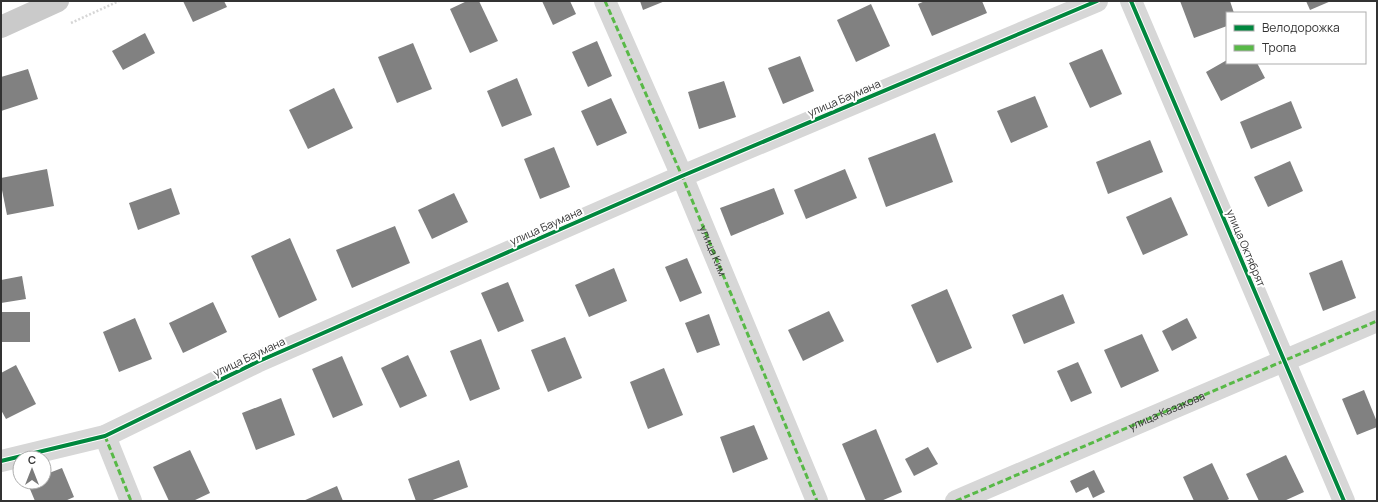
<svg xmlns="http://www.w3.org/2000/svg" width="1378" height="502" viewBox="0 0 1378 502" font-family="Manrope,sans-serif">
	<rect width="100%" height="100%" fill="#fff"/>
	<g fill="#818181">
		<polygon points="183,1 224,1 227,7 193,22"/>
		<polygon points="467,1 479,1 498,41 470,53 450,9"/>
		<polygon points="542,1 570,1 576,14 553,25"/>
		<polygon points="640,1 665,1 643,10"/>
		<polygon points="925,1 982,1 987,13 932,36 918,4"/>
		<polygon points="1180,1 1230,1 1234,13 1227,13 1227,26 1194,38"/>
		<polygon points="1306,1 1331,1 1310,10"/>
		<polygon points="871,4 890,46 856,62 837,20"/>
		<polygon points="145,33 155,53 123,70 112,51"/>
		<polygon points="597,41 612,76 588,87 572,52"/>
		<polygon points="413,43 432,89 397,103 378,57"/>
		<polygon points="1102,49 1122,94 1090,108 1069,63"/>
		<polygon points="800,56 814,91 783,104 768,68"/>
		<polygon points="1227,60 1227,63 1257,63 1265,78 1221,101 1206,72"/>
		<polygon points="28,69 38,99 1,111 1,77"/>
		<polygon points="517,78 532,115 502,127 487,91"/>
		<polygon points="724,81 736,117 699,129 688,92"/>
		<polygon points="334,88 353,128 308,149 289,110"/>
		<polygon points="1035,96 1048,127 1011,143 997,111"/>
		<polygon points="611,98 627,133 597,146 581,111"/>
		<polygon points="1291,101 1302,128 1251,149 1240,122"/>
		<polygon points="935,133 953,182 886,207 868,158"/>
		<polygon points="1150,140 1163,172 1108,194 1096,162"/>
		<polygon points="554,147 570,187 540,199 524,159"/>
		<polygon points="1290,161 1303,191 1268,207 1254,177"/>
		<polygon points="47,169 54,206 7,215 1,185 1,178"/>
		<polygon points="845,169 857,198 806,219 794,190"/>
		<polygon points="171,188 180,214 138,230 129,203"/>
		<polygon points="774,188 784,214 731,236 720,208"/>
		<polygon points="454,193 468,222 432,239 418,210"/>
		<polygon points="1171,197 1188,235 1143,255 1126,217"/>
		<polygon points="395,226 410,263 352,288 336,250"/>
		<polygon points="290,238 317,300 279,318 251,256"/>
		<polygon points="687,258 702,293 680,302 665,267"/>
		<polygon points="1342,260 1356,298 1323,311 1309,273"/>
		<polygon points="614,268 627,301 589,317 575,285"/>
		<polygon points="22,276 26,299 1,303 1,280"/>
		<polygon points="508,282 524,321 498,332 481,293"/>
		<polygon points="947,289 972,348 937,363 911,305"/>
		<polygon points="1063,294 1075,323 1024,344 1012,315"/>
		<polygon points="213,302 227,332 183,353 169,323"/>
		<polygon points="829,311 844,341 803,361 788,330"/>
		<rect x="1" y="312" width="29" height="30"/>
		<polygon points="709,314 720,345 697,353 685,323"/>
		<polygon points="135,318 152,359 119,372 103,332"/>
		<polygon points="1187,318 1197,338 1172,351 1162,331"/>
		<polygon points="1142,334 1159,371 1121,388 1104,350"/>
		<polygon points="565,337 582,378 548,392 531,350"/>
		<polygon points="481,339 500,389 470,401 450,351"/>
		<polygon points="408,355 427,396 400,408 381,368"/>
		<polygon points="342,356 363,405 333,418 312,369"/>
		<polygon points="1078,362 1092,393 1071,402 1057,371"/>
		<polygon points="16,365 36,404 6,419 1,410 1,373"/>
		<polygon points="664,368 683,415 648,429 630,382"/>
		<polygon points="1364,390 1377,422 1377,427 1357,435 1342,399"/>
		<polygon points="281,398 295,435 256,450 242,413"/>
		<polygon points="754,425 768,459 733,473 720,437"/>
		<polygon points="876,429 902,492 881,501 866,501 842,444"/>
		<polygon points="928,447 938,464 914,476 905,459"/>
		<polygon points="190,450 210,493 193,501 169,501 153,467"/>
		<polygon points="1286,455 1304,492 1284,501 1259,501 1246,474"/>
		<polygon points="459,460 468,487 430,501 416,501 408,479"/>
		<polygon points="1212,463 1229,499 1225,501 1194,501 1183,477"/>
		<polygon points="62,468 74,497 65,501 35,501 27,482 44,482 44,475"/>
		<polygon points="1094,470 1105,492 1093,498 1088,487 1076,493 1070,481"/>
		<polygon points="337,486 343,501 303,501"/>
	</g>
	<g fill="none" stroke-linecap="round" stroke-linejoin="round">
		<polyline stroke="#d6d6d6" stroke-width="2.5" stroke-dasharray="2 2" stroke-linecap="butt" points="71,23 119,1"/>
		<g stroke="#d7d7d7" stroke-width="22">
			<path id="s1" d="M605 1 682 176 817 501"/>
			<polyline points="1131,1 1344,501"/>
			<polyline points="105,436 131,501"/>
			<polyline points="1,461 105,436 257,362 682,176 1097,1"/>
			<path id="s2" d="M956 501 1377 321"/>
		</g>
		<polyline stroke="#cacaca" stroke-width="22" points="1,27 58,1"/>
		<g stroke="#58b947" stroke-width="3" stroke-dasharray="6 3" stroke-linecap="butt">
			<polyline points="605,1 682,176 817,501"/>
			<polyline points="105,436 131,501"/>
			<polyline points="956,501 1377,321"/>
		</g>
		<defs>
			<g id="cycleway">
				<polyline points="1131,1 1344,501"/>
				<polyline points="1,461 105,436 257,362 682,176 1097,1"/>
			</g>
		</defs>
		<use href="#cycleway" stroke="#fff" stroke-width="6"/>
		<use href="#cycleway" stroke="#00873e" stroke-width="4"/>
	</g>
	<g text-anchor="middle" stroke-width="4" stroke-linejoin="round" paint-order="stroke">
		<g font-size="11" fill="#333" stroke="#fff">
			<text transform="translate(844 98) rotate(-23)" y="4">улица Баумана</text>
			<text transform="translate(546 226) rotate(-24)" y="4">улица Баумана</text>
			<text transform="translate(1246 248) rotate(67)" y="4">улица Октябрят</text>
			<text dy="4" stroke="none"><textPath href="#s1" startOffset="272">улица Ким</textPath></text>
			<text transform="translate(249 357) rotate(-25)" y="4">улица Баумана</text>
			<text dy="4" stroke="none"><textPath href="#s2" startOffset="229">улица Казакова</textPath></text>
		</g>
	</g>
	<rect width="1378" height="502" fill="none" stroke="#333333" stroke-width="4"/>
	<rect x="1226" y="12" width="140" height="52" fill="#ffffff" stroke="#adadad"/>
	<rect x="1234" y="25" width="20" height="6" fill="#00873e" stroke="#adadad"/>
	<text x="1262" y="32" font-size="12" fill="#333333">Велодорожка</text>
	<rect x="1234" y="45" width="20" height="6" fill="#58b947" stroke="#adadad"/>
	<text x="1262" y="52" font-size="12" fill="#333333">Тропа</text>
	<g transform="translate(32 470)"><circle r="19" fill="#ffffff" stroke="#adadad"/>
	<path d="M0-3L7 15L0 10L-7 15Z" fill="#7a7a7a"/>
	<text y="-6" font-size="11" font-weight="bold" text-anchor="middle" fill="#333333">С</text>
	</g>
</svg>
